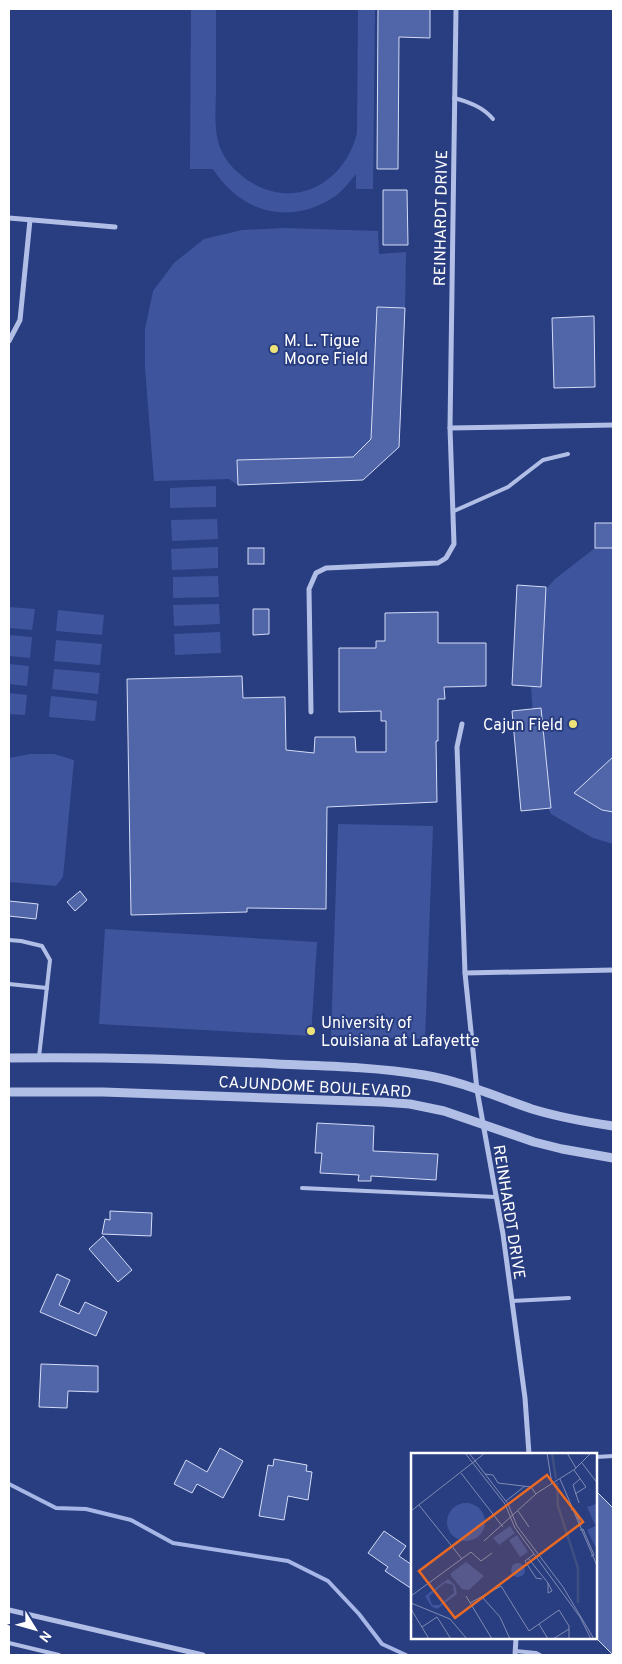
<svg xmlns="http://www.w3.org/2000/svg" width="622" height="1664" viewBox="0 0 622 1664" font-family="Overpass,sans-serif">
	<rect width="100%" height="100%" fill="#293d81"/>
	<g fill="#3e559e">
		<path d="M191 9H216C216 36 216 62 216 89 216 109 213 131 221 150 227 163 237 173 249 181 295 211 345 183 357 133L358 9H375L373 189H356V174C349 182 343 191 334 197 290 226 241 213 213 169H190Z"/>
		<polygon points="284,228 378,231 379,254 406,252 405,308 399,447 363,480 238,485 229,479 154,481 145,368 145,329 153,291 174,263 204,239 242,230"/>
		<polygon points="216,486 216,507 170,508 170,488"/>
		<polygon points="217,519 218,539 172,541 171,520"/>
		<polygon points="595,523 613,523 613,844 593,838 551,814 537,778 530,670 539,597 555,579 595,548"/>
		<polygon points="218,547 218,568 172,570 171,549"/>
		<polygon points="218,576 219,597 173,598 173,577"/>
		<polygon points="219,604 220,624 174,626 173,605"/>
		<polygon points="9,607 35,609 32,630 9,628"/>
		<polygon points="58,610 104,615 102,635 56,631"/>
		<polygon points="220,632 221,653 175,655 174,634"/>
		<polygon points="9,635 32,637 30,658 9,656"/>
		<polygon points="56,640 102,644 100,665 54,661"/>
		<polygon points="9,664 29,666 27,686 9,684"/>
		<polygon points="54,669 100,673 98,694 52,689"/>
		<polygon points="9,693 27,695 25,715 9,714"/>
		<polygon points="51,696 97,701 95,721 49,717"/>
		<polygon points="30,754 54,754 74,760 63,877 56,886 9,882 9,758"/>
		<polygon points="338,824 433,826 425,1039 331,1036"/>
		<polygon points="105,929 317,942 311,1036 99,1024"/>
	</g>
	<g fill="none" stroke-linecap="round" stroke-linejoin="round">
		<polyline stroke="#a6b6e6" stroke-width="4" points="9,1484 56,1508 86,1509 131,1520 173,1543 288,1561 328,1581 359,1614 382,1644 406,1655"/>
	</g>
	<g fill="#5166a9" stroke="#d4dcf5">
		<polygon points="378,9 430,9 430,38 399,37 398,169 377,169"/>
		<polygon points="383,190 407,190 408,245 383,245"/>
		<polygon points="377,307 405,308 399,447 363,480 238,485 237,460 353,457 371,439"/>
		<polygon points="594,316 595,387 554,388 552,318"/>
		<rect x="595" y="523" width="18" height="25"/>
		<rect x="248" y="548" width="16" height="16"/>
		<polygon points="517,585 546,587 541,687 512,685"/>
		<polygon points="253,609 269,609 269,634 253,635"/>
		<polygon points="438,612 438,643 486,643 486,686 444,687 445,699 438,699 438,741 436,741 437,802 327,807 326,909 247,908 247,912 131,915 127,679 242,676 243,698 285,697 286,750 314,753 315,737 355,737 356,752 386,752 386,721 381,721 381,711 339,712 339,648 376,648 376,641 385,641 385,613"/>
		<polygon points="541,708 551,808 521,811 512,711"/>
		<polygon points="613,757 613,812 602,810 574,793"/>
		<polygon points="80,891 87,900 75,911 67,902"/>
		<polygon points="9,901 38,904 36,919 9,916"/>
		<polygon points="317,1123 374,1126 373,1151 438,1154 436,1180 371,1176 371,1181 358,1181 359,1175 320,1173 322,1153 315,1153"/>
		<polygon points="110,1211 152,1213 151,1236 102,1234 105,1219 110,1220"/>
		<polygon points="103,1236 132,1270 118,1282 89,1249"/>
		<polygon points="57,1274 70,1280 59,1305 79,1314 85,1302 107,1312 96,1336 40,1312"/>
		<polygon points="41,1364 98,1366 98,1392 68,1391 67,1408 39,1407"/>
		<polygon points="220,1448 243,1461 223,1498 197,1484 192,1493 174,1484 186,1460 207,1472"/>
		<polygon points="274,1459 307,1465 306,1471 312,1472 308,1500 288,1496 284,1520 259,1516 268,1465 273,1466"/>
		<polygon points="596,1491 613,1508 613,1655 596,1638"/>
		<polygon points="384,1531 406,1546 399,1556 412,1565 412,1589 385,1571 388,1567 368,1553"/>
	</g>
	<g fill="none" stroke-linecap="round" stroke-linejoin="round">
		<g stroke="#b1bee6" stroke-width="4">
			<path d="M454 98C469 102 483 107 493 119"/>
			<polyline points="454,511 508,487 543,460 568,454"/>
			<polyline points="9,940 21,941 42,946 50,960 39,1057"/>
			<polyline points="9,984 47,988"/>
			<polyline points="302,1188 496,1197"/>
			<polyline points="512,1301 569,1298"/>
			<polyline points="596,1457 613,1456"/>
			<polyline points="9,1643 59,1655"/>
			<polyline points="515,1651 536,1653 540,1655"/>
		</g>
		<g stroke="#b1bee6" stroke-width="5">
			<polyline points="9,218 115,227"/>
			<polyline points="9,341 20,320 30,220"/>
			<polyline points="450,428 613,425"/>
			<polyline points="311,712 309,589 316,573 326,568 438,563 446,558 454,544 450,428 456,9"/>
			<polyline points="462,724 457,747 465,973 477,1090 503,1234 525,1398 529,1454"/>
			<polyline points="465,973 613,970"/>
			<polyline points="9,1610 203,1655"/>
			<polyline points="515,1655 516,1638"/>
		</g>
		<g stroke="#b1bee6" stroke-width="9">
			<path d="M9 1058C98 1057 188 1059 277 1064 326 1066 376 1067 424 1075 461 1081 497 1097 532 1109 558 1117 586 1122 613 1126"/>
			<polyline points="9,1092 103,1092 382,1102 410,1104 444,1111 534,1142 562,1149 613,1158"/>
		</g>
	</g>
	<g fill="#ede378" stroke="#293d81" stroke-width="2">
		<circle cx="274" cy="349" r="5"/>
		<circle cx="573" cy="724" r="5"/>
		<circle cx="311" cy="1031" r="5"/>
	</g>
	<g text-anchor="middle" stroke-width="4" stroke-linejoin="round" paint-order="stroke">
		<g font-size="16" fill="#fff" stroke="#293d81">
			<text transform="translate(440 218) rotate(-89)" y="6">REINHARDT DRIVE</text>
			<text transform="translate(315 1086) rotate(3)" y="6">CAJUNDOME BOULEVARD</text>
			<text transform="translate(510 1212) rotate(81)" y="6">REINHARDT DRIVE</text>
		</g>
		<g font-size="16" fill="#fff" stroke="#293d81" text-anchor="start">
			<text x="284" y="346">M. L. Tigue<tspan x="284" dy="18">Moore Field</tspan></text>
			<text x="563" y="730" text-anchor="end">Cajun Field</text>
			<text x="321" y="1028">University of<tspan x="321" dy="18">Louisiana at Lafayette</tspan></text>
		</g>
	</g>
	<g transform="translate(411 1453)">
		<rect width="186" height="186" fill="#293d81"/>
		<path d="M36 69a19 19 0 1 1 38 0a19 19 0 1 1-38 0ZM185 51 187 71 184 72 176 54ZM186 72V95H185L176 77ZM99 73 104 80 88 92 82 85ZM106 82 117 99 109 104 98 87ZM55 109 73 123 58 137 51 136 40 123V120ZM100 117a7 7 0 1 1 14 0a7 7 0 1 1-14 0ZM37 126 44 132 46 141 26 156 20 153 14 143ZM34 130 42 132 43 140 28 152H21L18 143Z" fill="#3e559e" fill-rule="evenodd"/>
		<path fill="none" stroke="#404f81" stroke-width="2.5" d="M141 0 145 26M146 30 147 53 167 115V150"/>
		<path fill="none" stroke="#7f8bb3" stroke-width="1" d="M54 0 94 51 104 75 169 164 180 186M58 0 97 51 106 73 152 134 183 186M136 0 141 31M156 0 165 15M171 10 187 31M163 17 175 34 164 41M50 20 92 74M74 21 82 22 87 30 120 34 125 41M149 26 187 115M95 48 114 33M168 50 162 32 169 26M8 52 51 106M160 57 163 56 170 72 168 73M0 58 74 0M107 58 118 74M169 77 172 76 183 102 180 103M73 88 126 40 164 16 180 0M123 101 114 108 125 125 131 126M117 105 137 130V140L141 138 137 130M0 143 60 99 70 108 81 100M55 143 81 186M72 145 89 164 99 186M0 150 39 166 56 186M59 150 90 133 118 178 148 157 158 173V186M0 156 18 186M128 171 137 186M11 174 26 164 40 186M142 186 158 176"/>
		<path fill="#ea6a24" fill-opacity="0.15" stroke="#ea6a24" stroke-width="2.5" d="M136 22 172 69 44 165 8 118Z"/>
		<rect width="186" height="186" fill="none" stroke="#fff" stroke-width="2.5"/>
	</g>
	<rect width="622" height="1664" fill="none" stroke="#ffffff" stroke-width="20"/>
	<g transform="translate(35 1629) rotate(127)" stroke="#293d81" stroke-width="4" paint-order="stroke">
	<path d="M0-4L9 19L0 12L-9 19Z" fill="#ffffff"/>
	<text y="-8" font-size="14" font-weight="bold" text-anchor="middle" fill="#ffffff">N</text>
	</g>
</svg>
